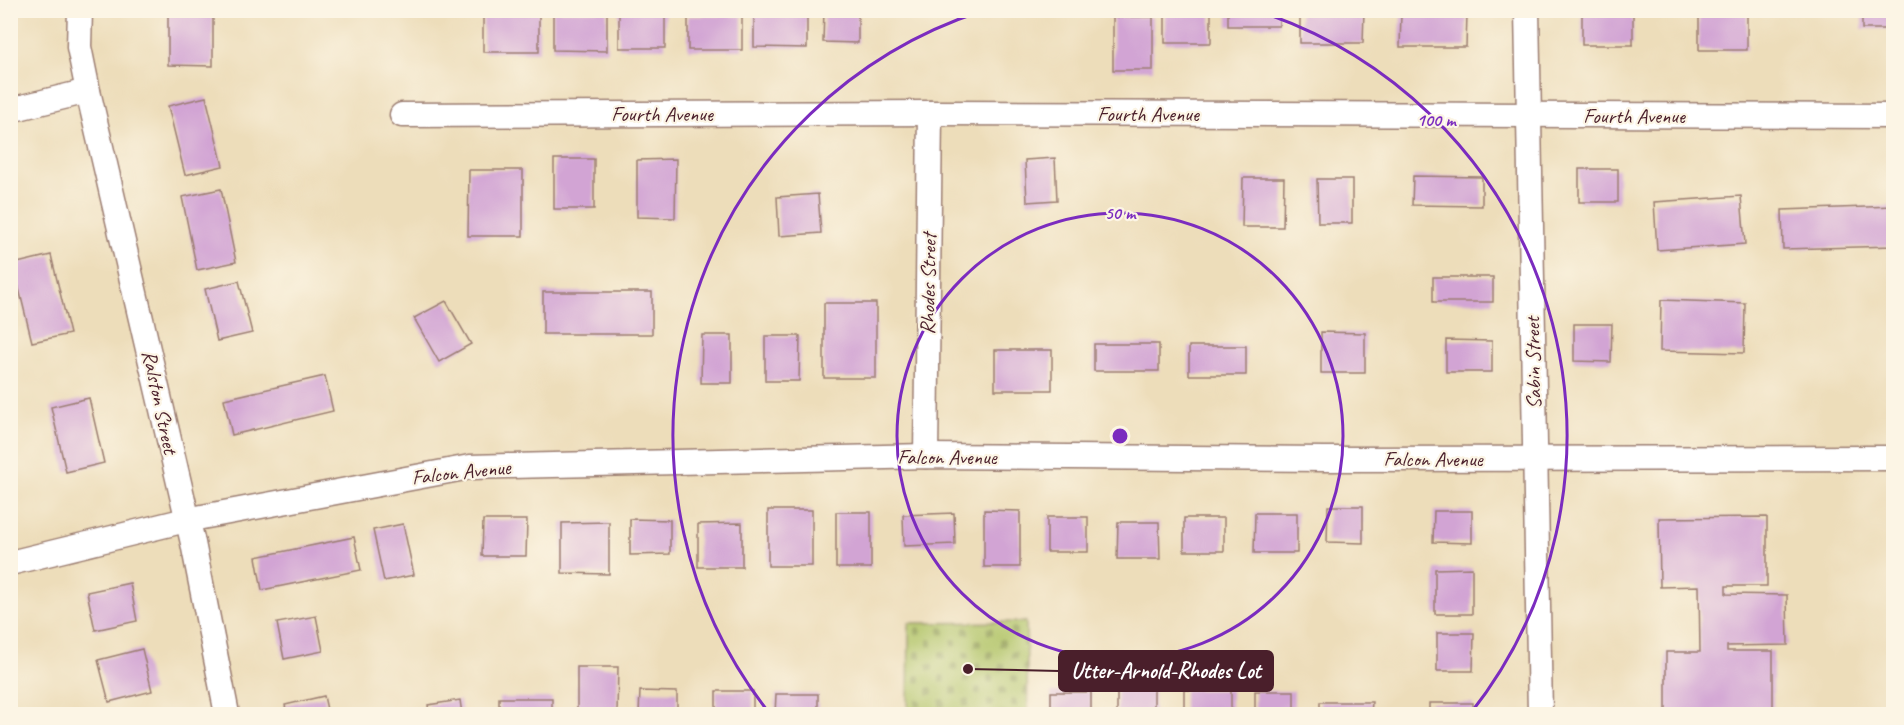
<svg xmlns="http://www.w3.org/2000/svg" width="1904" height="725" viewBox="0 0 1904 725" font-family="Caveat,sans-serif">
	<defs>
		<pattern id="cemetery-stones" width="16" height="16" patternUnits="userSpaceOnUse" patternTransform="scale(1.5)"><rect width="16" height="16" fill="#b1c468"/><path d="M2 7V4a2 2 0 0 1 4 0v3zM10 15v-3a2 2 0 0 1 4 0v3z" fill="#929f56"/></pattern>
	</defs>
	<rect width="100%" height="100%" fill="#fcf5e5"/>
	<filter id="ink" filterUnits="userSpaceOnUse"><feTurbulence type="fractalNoise" baseFrequency=".0167" numOctaves="2"/><feDisplacementMap in="SourceGraphic" scale="12" xChannelSelector="R" yChannelSelector="G"/><feConvolveMatrix kernelMatrix="1 2 1 2 8 2 1 2 1" color-interpolation-filters="sRGB"/></filter>
	<filter id="wash" filterUnits="userSpaceOnUse"><feTurbulence type="fractalNoise" baseFrequency=".008" numOctaves="4" result="noise"/><feDisplacementMap in="SourceGraphic" scale="24" xChannelSelector="R" yChannelSelector="G"/><feGaussianBlur stdDeviation="1.35" result="paint"/><feColorMatrix in="noise" values="0 0 0 0 0 0 0 0 0 0 0 0 0 0 0 0 0 1.4 0 .05"/><feComposite in="paint" operator="in"/></filter>
	<g filter="url(#wash)">
		<rect width="100%" height="100%" fill="#edddba"/>
		<polygon fill="url(#cemetery-stones)" stroke="#7e724a" stroke-width="1.5" points="1026,622 1028,714 908,714 909,623"/>
		<g id="blocks">
			<g fill="#d2a4d4">
				<polygon points="168,10 213,10 213,66 168,65"/>
				<polygon points="754,10 807,10 807,48 754,47"/>
				<polygon points="824,10 858,10 858,43 823,42"/>
				<rect x="1228" y="10" width="51" height="16"/>
				<polygon points="1300,10 1364,10 1363,43 1300,43"/>
				<rect x="1582" y="10" width="51" height="35"/>
				<rect x="1862" y="10" width="32" height="19"/>
				<polygon points="483,11 539,12 539,52 483,52"/>
				<polygon points="553,11 607,11 607,51 553,50"/>
				<rect x="619" y="11" width="46" height="37"/>
				<rect x="1165" y="12" width="46" height="31"/>
				<rect x="1699" y="13" width="48" height="37"/>
				<polygon points="1401,14 1467,14 1466,47 1400,47"/>
				<rect x="688" y="16" width="54" height="34"/>
				<rect x="1113" y="17" width="40" height="53"/>
				<polygon points="206,97 223,166 185,175 168,106"/>
				<polygon points="1055,158 1057,200 1027,202 1025,160"/>
				<rect x="554" y="159" width="40" height="50"/>
				<polygon points="676,159 675,218 637,217 637,160"/>
				<rect x="1579" y="169" width="39" height="33"/>
				<polygon points="469,170 523,170 523,236 468,236"/>
				<polygon points="1413,176 1482,177 1482,206 1412,205"/>
				<polygon points="1243,178 1284,178 1283,227 1242,227"/>
				<polygon points="1317,179 1352,179 1352,223 1318,223"/>
				<polygon points="221,189 236,262 197,270 182,197"/>
				<polygon points="818,194 821,233 779,236 777,197"/>
				<polygon points="1741,196 1745,244 1657,250 1654,202"/>
				<polygon points="1894,206 1894,246 1783,249 1782,210"/>
				<polygon points="51,255 70,334 32,342 13,264"/>
				<rect x="1433" y="277" width="60" height="25"/>
				<polygon points="239,281 252,333 217,341 205,289"/>
				<rect x="543" y="292" width="109" height="42"/>
				<polygon points="1661,300 1745,303 1744,353 1660,351"/>
				<polygon points="446,301 471,344 439,362 414,318"/>
				<rect x="824" y="303" width="52" height="75"/>
				<polygon points="1574,324 1612,324 1611,362 1574,361"/>
				<polygon points="1321,332 1365,333 1365,373 1321,373"/>
				<polygon points="702,335 732,335 732,383 701,383"/>
				<polygon points="765,336 800,336 799,381 765,381"/>
				<polygon points="1446,340 1492,341 1492,372 1446,372"/>
				<rect x="1094" y="344" width="65" height="27"/>
				<rect x="1189" y="346" width="57" height="29"/>
				<rect x="995" y="350" width="57" height="40"/>
				<polygon points="325,376 333,411 232,435 224,399"/>
				<polygon points="89,398 104,463 66,472 51,407"/>
				<polygon points="1328,506 1363,506 1363,543 1327,542"/>
				<rect x="768" y="510" width="44" height="56"/>
				<polygon points="984,510 1020,511 1020,567 984,567"/>
				<polygon points="1434,511 1472,511 1472,543 1433,542"/>
				<rect x="836" y="512" width="35" height="56"/>
				<polygon points="954,513 955,544 904,546 903,515"/>
				<polygon points="1255,513 1297,513 1297,553 1254,553"/>
				<rect x="1047" y="517" width="41" height="35"/>
				<polygon points="1767,517 1767,586 1726,586 1726,594 1787,595 1788,645 1727,646 1727,651 1773,651 1773,714 1666,714 1666,652 1700,652 1699,586 1660,587 1659,518"/>
				<rect x="1184" y="518" width="40" height="33"/>
				<polygon points="630,519 670,520 670,554 630,555"/>
				<polygon points="483,520 527,520 526,556 482,556"/>
				<polygon points="609,522 609,574 562,573 562,523"/>
				<polygon points="1118,522 1159,522 1160,559 1117,559"/>
				<polygon points="742,523 742,567 698,567 698,524"/>
				<polygon points="403,524 414,575 384,581 373,530"/>
				<polygon points="354,537 361,570 262,590 256,557"/>
				<polygon points="1472,568 1472,614 1435,614 1435,569"/>
				<polygon points="130,583 137,621 95,630 87,592"/>
				<polygon points="316,616 323,651 284,659 277,623"/>
				<polygon points="1437,633 1474,633 1473,671 1437,671"/>
				<polygon points="142,649 152,691 109,702 98,660"/>
				<polygon points="577,667 618,667 617,714 577,714"/>
				<rect x="1117" y="682" width="37" height="32"/>
				<rect x="1184" y="690" width="47" height="24"/>
				<polygon points="640,691 677,692 677,714 639,714"/>
				<rect x="716" y="691" width="37" height="23"/>
				<rect x="1255" y="691" width="39" height="23"/>
				<rect x="1051" y="692" width="40" height="22"/>
				<polygon points="776,694 818,694 818,714 775,714"/>
				<polygon points="324,696 328,714 287,714 285,705"/>
				<rect x="499" y="698" width="53" height="16"/>
				<polygon points="460,700 462,714 429,714 428,705"/>
				<polygon points="1320,702 1372,702 1371,714 1320,714"/>
				<rect x="1429" y="703" width="44" height="11"/>
			</g>
		</g>
	</g>
	<g filter="url(#ink)">
		<use href="#blocks" fill-opacity="0" stroke="#9c7e72" stroke-width="1.5"/>
		<g fill="none" stroke-linecap="round" stroke-linejoin="round">
			<defs>
				<g id="minor">
					<polyline points="80,10 79,47 88,91 193,543 227,714"/>
					<polyline points="1527,10 1540,714"/>
					<polyline points="10,110 88,91"/>
					<polyline points="402,115 930,113 1894,116"/>
					<polyline points="926,456 930,113"/>
					<polyline points="10,563 186,520 470,467 926,456 1325,459 1894,458"/>
				</g>
			</defs>
			<use href="#minor" stroke="#9c7e72" stroke-width="27"/>
			<use href="#minor" stroke="#fff" stroke-width="24"/>
		</g>
	</g>
	<g fill="none" stroke="#7b2cbf" stroke-width="3">
		<circle cx="1120" cy="436" r="223"/>
		<path d="M770 714A447 447 0 0 1 982 11M1258 11A447 447 0 0 1 1470 714"/>
	</g>
	<g text-anchor="middle" stroke-width="4.5" stroke-linejoin="round" paint-order="stroke">
		<g font-size="21" fill="#4a1f2b" stroke="#fcf5e5">
			<text x="662" y="121">Fourth Avenue</text>
			<text x="1148" y="121">Fourth Avenue</text>
			<text x="1634" y="123">Fourth Avenue</text>
			<text transform="translate(928 284) rotate(-89)" y="7">Rhodes Street</text>
			<text transform="translate(1533 363) rotate(-91)" y="7">Sabin Street</text>
			<text transform="translate(160 402) rotate(78)" y="7">Ralston Street</text>
			<text x="947" y="464">Falcon Avenue</text>
			<text x="1433" y="466">Falcon Avenue</text>
			<text transform="translate(461 472) rotate(-6)" y="7">Falcon Avenue</text>
		</g>
	</g>
	<circle cx="1120" cy="436" r="9" fill="#7b2cbf" stroke="#fcf5e5" stroke-width="3"/>
	<g font-size="18" text-anchor="middle" font-weight="bold" fill="#7b2cbf" stroke="#fcf5e5" stroke-width="4.5" stroke-linejoin="round" paint-order="stroke">
		<text x="1436" y="126">100 m</text>
		<text x="1120" y="219">50 m</text>
	</g>
	<path fill="none" stroke="#4a1f2b" stroke-width="2" d="M968 669L1059 671"/>
	<circle fill="#4a1f2b" stroke="#fcf5e5" stroke-width="2" cx="968" cy="669" r="6"/>
	<rect fill="#4a1f2b" stroke="#4a1f2b" stroke-width="2" x="1059" y="651" width="214" height="40" rx="6"/>
	<g font-size="22" text-anchor="middle" font-weight="bold" fill="#fff">
		<text x="1166" y="678">Utter-Arnold-Rhodes Lot</text>
	</g>
	<rect width="1904" height="725" fill="none" stroke="#fcf5e5" stroke-width="36"/>
</svg>
